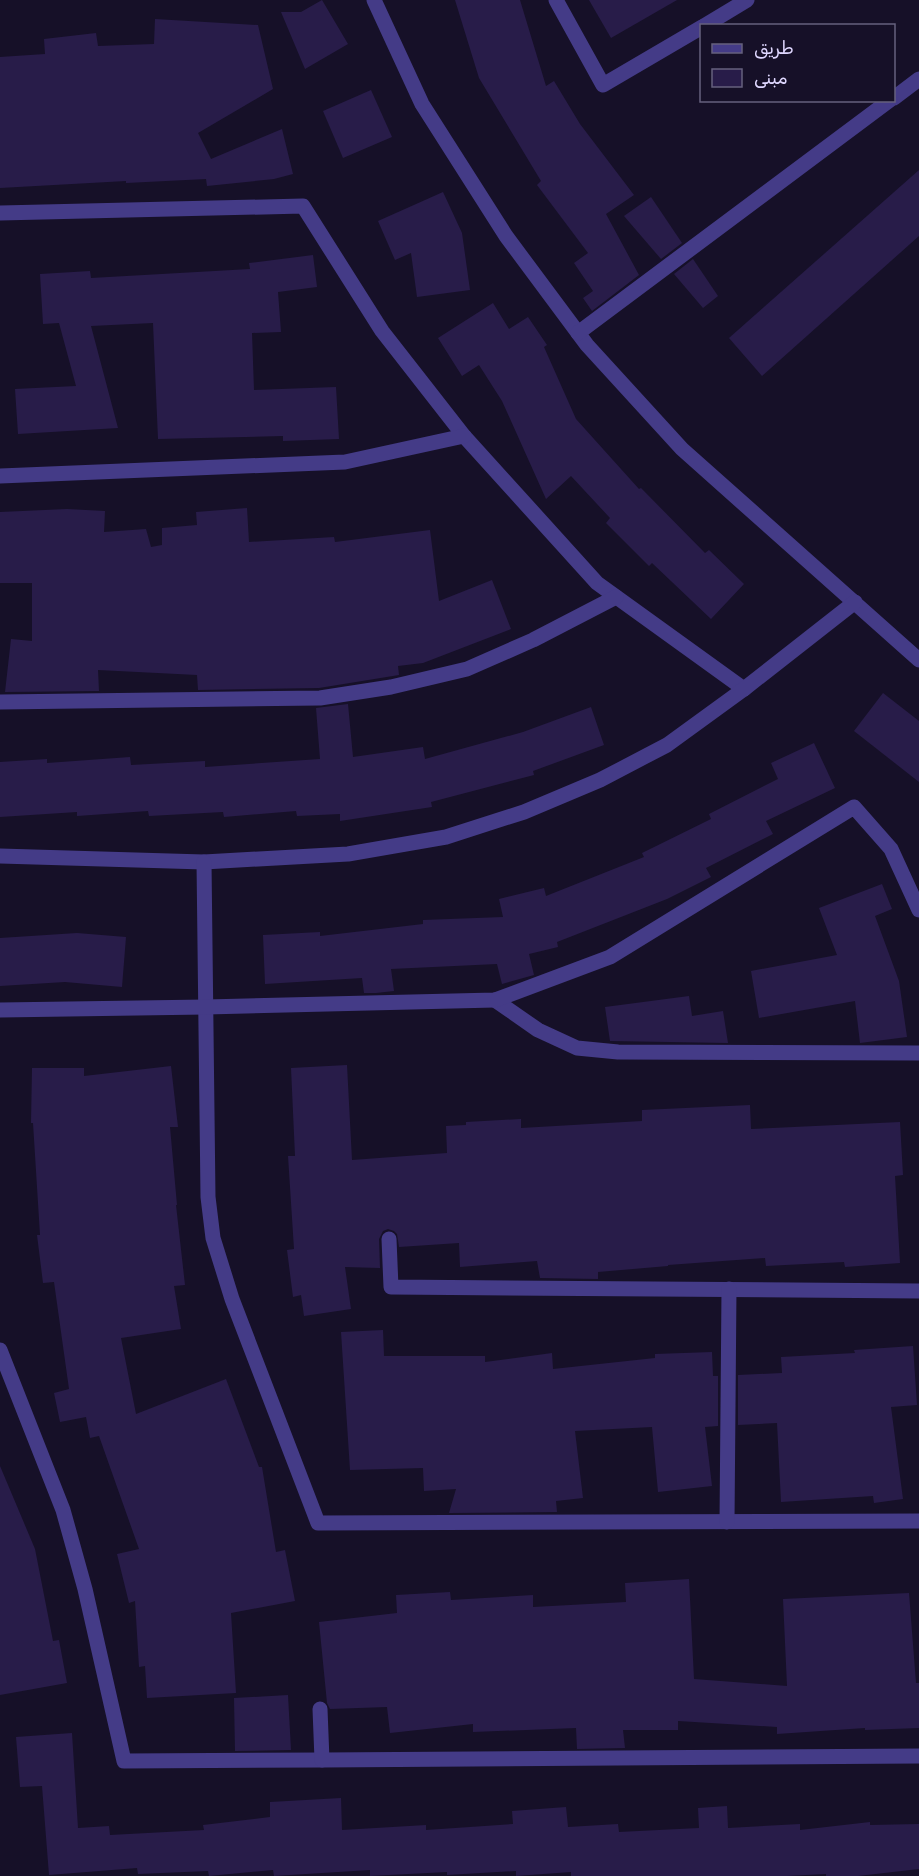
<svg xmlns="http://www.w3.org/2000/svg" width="919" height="1876" viewBox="0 0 919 1876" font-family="Rubik,'Noto Sans Arabic',sans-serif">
	<rect width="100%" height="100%" fill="#161028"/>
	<g fill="#281c49">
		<polygon points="322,0 348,44 305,69 281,12 301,12"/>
		<polygon points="455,0 520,0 546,86 554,81 580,124 634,195 606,214 639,275 592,311 583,298 593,291 574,263 588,253 537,185 541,181 479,78"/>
		<polygon points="589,0 677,0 611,38"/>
		<polygon points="155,19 258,25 273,89 198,133 211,159 282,129 293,174 274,179 207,186 206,179 126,183 126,181 0,188 0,57 45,54 44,39 96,33 98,46 154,44"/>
		<polygon points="371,90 392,137 343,158 323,111"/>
		<polygon points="919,170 919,236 762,376 729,338"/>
		<polygon points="443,192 462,233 470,290 417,297 411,253 395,260 378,221"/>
		<polygon points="651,197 682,243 661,259 624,216"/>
		<polygon points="313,255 317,287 278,292 281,332 252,333 254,390 336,387 339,439 283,441 283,436 158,439 153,323 91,326 118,428 18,434 15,389 76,386 59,323 43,324 40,274 90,271 91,278 250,269 249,263"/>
		<polygon points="693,259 718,296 703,308 674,274"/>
		<polygon points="493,303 509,329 528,317 547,345 544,347 576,419 639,489 641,488 705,553 709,550 744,584 711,619 652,563 649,566 606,523 610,518 571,476 546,499 502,401 479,365 462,376 438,338"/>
		<polygon points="247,508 249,542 334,537 335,542 430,530 439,601 492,580 511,629 423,663 398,666 399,675 319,688 198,690 197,675 98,670 99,691 5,692 11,639 32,641 32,583 0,583 0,512 67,509 105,511 104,532 146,529 151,547 162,545 162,528 197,525 196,512"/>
		<polygon points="883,693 919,721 919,782 854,731"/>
		<polygon points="348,704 353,757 423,747 425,759 523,732 591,707 604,745 533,771 534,775 431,802 432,807 340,821 340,814 297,816 296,811 224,817 223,812 149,816 148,811 77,816 77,812 0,817 0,762 47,759 47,763 130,757 131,765 205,761 205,767 320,759 316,708"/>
		<polygon points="814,743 835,788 766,821 773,834 706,868 711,877 667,899 557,942 558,947 529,954 534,975 502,984 497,964 391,969 394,991 376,993 364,993 362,978 265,984 263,935 320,932 320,936 423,924 423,920 503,917 499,899 544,888 546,896 644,857 642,853 711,819 709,814 778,779 771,763"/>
		<polygon points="882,884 892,909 875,916 899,981 907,1037 860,1043 855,1001 759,1018 751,971 837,955 819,908"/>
		<polygon points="77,933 126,937 122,987 65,982 0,986 0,938"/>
		<polygon points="689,996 692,1016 723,1011 728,1043 610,1041 605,1007"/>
		<polygon points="347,1065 352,1160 447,1153 446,1126 466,1125 466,1122 521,1119 521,1128 642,1121 642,1110 750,1105 751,1129 900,1122 903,1175 895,1176 900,1263 845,1267 844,1262 766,1266 765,1258 668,1265 668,1266 598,1272 598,1279 540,1278 537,1261 460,1267 459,1243 399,1247 397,1234 394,1231 388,1229 383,1231 379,1239 380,1268 345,1267 351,1309 304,1316 301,1295 293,1297 287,1250 294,1249 288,1156 295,1156 291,1068"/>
		<polygon points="171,1066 178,1127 170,1127 177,1205 176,1205 185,1285 174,1286 181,1329 121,1338 136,1414 226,1379 259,1467 262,1467 276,1552 285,1550 295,1601 231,1613 236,1693 147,1698 145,1666 139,1667 135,1601 129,1603 117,1554 139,1549 99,1436 90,1438 86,1417 60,1422 54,1393 69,1389 54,1282 43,1283 37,1235 40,1235 33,1123 31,1123 32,1068 84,1068 84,1076"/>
		<polygon points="383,1330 384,1356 485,1356 485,1362 552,1353 553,1369 655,1358 655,1354 712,1352 713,1376 718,1376 718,1426 705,1427 712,1486 658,1492 652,1427 575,1431 583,1498 556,1501 557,1512 449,1513 456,1489 424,1491 423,1468 350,1470 341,1332"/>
		<polygon points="913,1346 917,1405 891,1407 903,1499 874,1503 873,1496 781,1502 777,1423 738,1425 738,1375 782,1373 781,1357 855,1353 854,1350"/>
		<polygon points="0,1466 35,1549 53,1641 59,1640 67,1683 0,1695"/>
		<polygon points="689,1579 694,1679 787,1686 783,1599 909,1593 916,1683 919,1683 919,1728 865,1730 865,1728 777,1734 777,1727 678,1721 678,1730 623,1730 625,1748 577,1749 576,1728 473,1732 473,1724 390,1733 387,1707 330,1709 327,1703 319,1622 397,1613 396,1595 450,1592 451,1600 533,1595 533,1607 626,1602 625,1583"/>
		<polygon points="288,1695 291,1750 235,1751 234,1698"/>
		<polygon points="72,1733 78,1828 109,1826 110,1835 204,1830 203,1825 270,1817 270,1802 341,1798 342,1830 426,1825 426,1830 513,1824 512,1811 566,1807 568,1827 618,1824 619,1832 699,1828 698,1808 727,1806 728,1828 800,1824 800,1830 870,1822 870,1825 919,1824 919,1869 858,1876 826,1876 826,1874 787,1876 571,1876 571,1872 516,1876 516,1871 447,1875 447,1872 370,1876 370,1870 274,1876 273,1870 209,1876 208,1871 138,1874 137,1868 49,1875 42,1786 20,1787 16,1737"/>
	</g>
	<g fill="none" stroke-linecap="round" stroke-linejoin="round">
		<g stroke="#443b87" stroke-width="15">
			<polyline points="374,0 422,104 506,236 587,345 682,449 919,660"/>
			<polyline points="556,0 603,85 702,27"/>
			<polyline points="704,26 747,0"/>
			<polyline points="894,98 919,79"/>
			<polyline points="0,213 303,206 382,331 464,436 597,583 744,689"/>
			<polyline points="578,333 890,100"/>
			<polyline points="0,476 345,462 464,436"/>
			<polyline points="0,702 320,698 391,687 467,669 533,640 616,597"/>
			<polyline points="0,856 204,862 348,854 446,837 524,812 600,780 667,745 744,689 855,602"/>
			<polyline points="204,862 208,1197 213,1238 232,1299 318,1523 919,1521"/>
			<polyline points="495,1000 538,1030 577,1048 618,1052 919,1053"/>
			<polyline points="0,1010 206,1007 495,1000 610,957 854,807 891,849 919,910"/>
			<polyline points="389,1239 391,1287 919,1291"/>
			<polyline points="0,1350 63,1510 85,1589 124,1761 322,1760"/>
			<polyline points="727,1522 729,1289"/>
			<polyline points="320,1709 322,1760 919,1756"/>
		</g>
	</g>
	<rect x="700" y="24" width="195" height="78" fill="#161028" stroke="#66607e" stroke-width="1.5"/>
	<rect x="712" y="44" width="30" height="9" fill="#443b87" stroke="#66607e" stroke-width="1.5"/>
	<text x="754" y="54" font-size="18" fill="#dfd7ff">طريق</text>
	<rect x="712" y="69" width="30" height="18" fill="#281c49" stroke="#66607e" stroke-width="1.5"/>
	<text x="754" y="84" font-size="18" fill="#dfd7ff">مبنى</text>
</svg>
